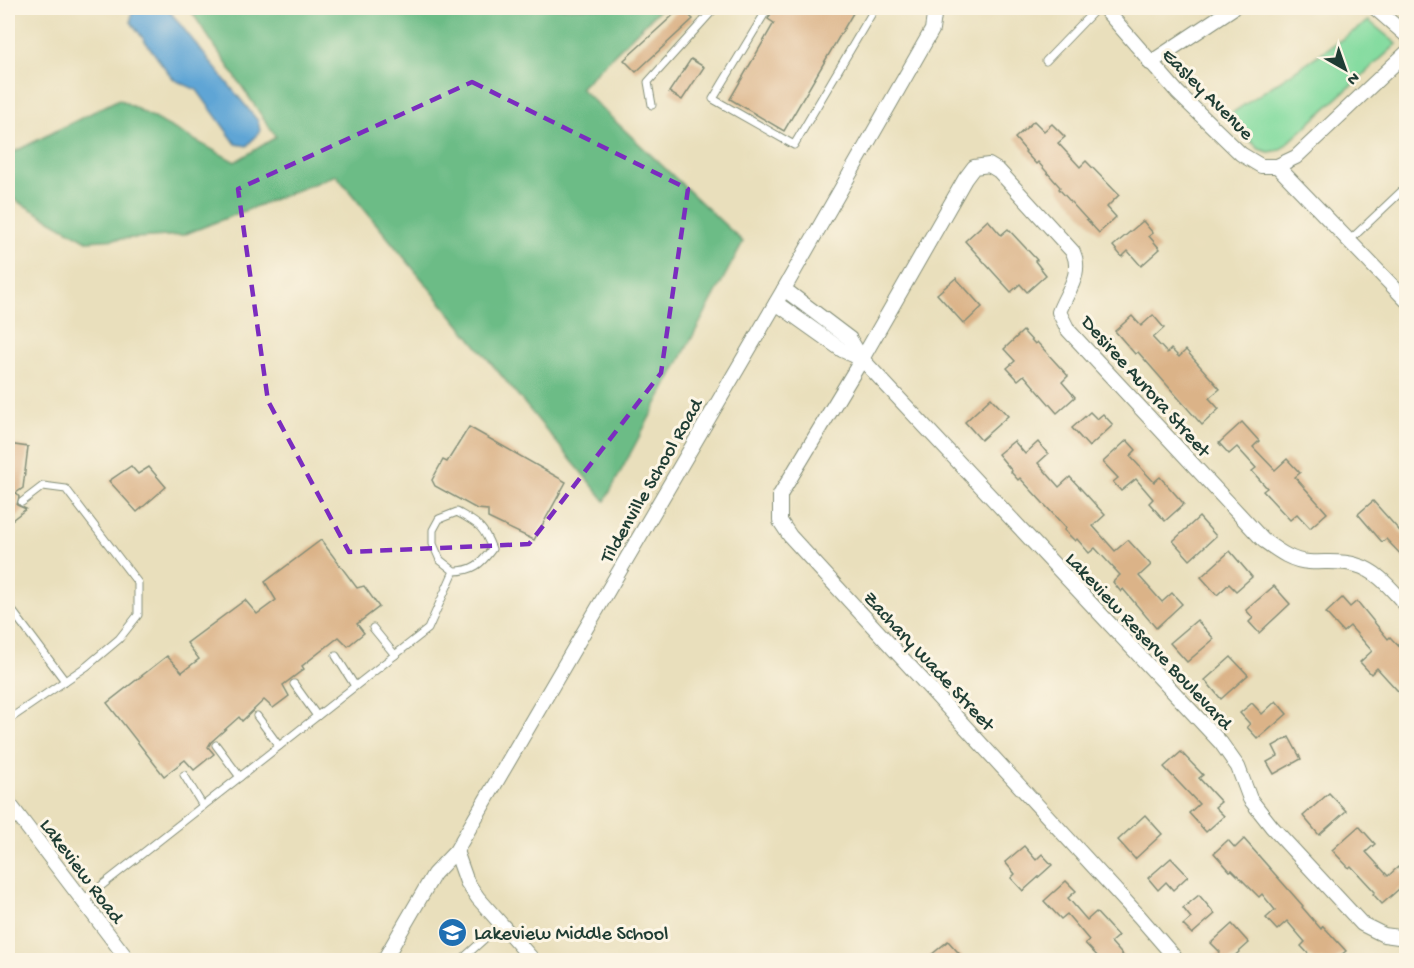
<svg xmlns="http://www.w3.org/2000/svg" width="1414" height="968" viewBox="0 0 1414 968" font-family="'Gochi Hand',sans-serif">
	<rect width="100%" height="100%" fill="#fcf5e5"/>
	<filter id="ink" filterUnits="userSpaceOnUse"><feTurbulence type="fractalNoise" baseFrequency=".0167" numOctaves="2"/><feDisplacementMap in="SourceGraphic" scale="12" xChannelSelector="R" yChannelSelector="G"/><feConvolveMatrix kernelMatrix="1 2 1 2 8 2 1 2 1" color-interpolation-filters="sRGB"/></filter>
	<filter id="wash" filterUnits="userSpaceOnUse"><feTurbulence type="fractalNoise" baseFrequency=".008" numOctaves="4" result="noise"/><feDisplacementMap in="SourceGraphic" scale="24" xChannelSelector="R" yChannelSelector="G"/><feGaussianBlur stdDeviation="1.35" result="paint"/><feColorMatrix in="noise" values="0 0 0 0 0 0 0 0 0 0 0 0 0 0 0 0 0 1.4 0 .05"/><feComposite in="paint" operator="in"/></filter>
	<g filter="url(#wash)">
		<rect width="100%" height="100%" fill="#e9dfbc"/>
		<polygon fill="#85dca0" stroke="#528c6a" stroke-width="1.5" points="1369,21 1397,44 1280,150 1269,152 1259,149 1226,117"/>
		<polygon fill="#6cbc86" stroke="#467c5d" stroke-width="1.5" points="189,8 661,8 580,88 743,242 605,501 336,175 183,235 87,241 8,196 8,155 119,99 235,162 276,137"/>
		<polygon fill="#5fa5d5" stroke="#3f7184" stroke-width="1.5" points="132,8 167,8 258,121 260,131 247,146 236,144 197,90 175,80 170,75 131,22"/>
		<g id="blocks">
			<g fill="#dbb388">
				<polygon points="681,8 693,19 636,72 624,60"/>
				<polygon points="774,8 856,8 784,131 730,99 774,23 768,19"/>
				<polygon points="691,59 704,67 682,100 669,92"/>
				<polygon points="1034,121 1044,131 1052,124 1065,137 1058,143 1080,167 1086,161 1119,195 1107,207 1116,217 1099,233 1059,189 1060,187 1038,162 1036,164 1025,152 1026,151 1015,138"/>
				<polygon points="988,220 1001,235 1008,229 1037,260 1035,261 1046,275 1027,292 1020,284 1011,292 965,241"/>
				<polygon points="1143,221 1153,233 1149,236 1160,249 1141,266 1128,251 1122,257 1113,246"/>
				<polygon points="956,278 982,307 964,324 937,294"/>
				<polygon points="1153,315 1164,328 1153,338 1167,353 1171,349 1179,357 1186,350 1220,389 1209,398 1219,409 1202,425 1138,352 1135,354 1115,331 1132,316 1141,326"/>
				<polygon points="1023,331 1035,344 1037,342 1068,376 1062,382 1075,397 1057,413 1024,375 1018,380 1007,368 1015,361 1004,349"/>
				<polygon points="991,398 1008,416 981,440 965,422"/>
				<polygon points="1090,412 1097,419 1103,414 1113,425 1089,447 1072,428"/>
				<polygon points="1242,422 1259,441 1253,447 1275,470 1287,459 1300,473 1295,477 1327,513 1310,528 1297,514 1290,520 1263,491 1267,488 1252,471 1256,468 1237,447 1229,454 1219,443"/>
				<polygon points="469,427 566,482 534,540 488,518 488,510 477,509 435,486 432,480 443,460 447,462"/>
				<polygon points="1127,440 1136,450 1130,456 1154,482 1160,477 1184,504 1165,521 1149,503 1153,499 1136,479 1121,491 1113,482 1118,478 1103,462"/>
				<polygon points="1014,441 1025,454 1038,442 1048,454 1038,463 1059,487 1070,477 1105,515 1093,526 1115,551 1128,540 1151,565 1139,576 1162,602 1172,593 1182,604 1156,628 1123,589 1121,592 1113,582 1120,575 1095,548 1089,553 1077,539 1075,541 1064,530 1066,528 1020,478 1018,480 1011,472 1012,471 998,454"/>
				<polygon points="8,444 28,447 23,488 16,493 19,497 17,505 26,509 8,523"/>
				<polygon points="131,466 138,474 149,467 166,487 137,512 109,481"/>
				<polygon points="1373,501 1407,539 1407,561 1386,539 1382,542 1358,514"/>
				<polygon points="1199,517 1216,536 1190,560 1173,541"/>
				<polygon points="321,540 357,588 364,586 379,607 357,624 364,633 348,646 339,637 302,666 304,669 283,685 289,696 273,708 264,700 242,721 239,717 211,742 208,747 214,754 194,770 185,760 164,776 107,703 167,656 182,672 199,659 187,643 245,600 257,614 276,600 265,582"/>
				<polygon points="1230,551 1252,577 1236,591 1229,584 1217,595 1201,577"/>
				<polygon points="1274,586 1290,604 1259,633 1249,622 1253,618 1246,610"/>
				<polygon points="1342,598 1350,607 1357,601 1388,639 1390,637 1407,655 1407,701 1377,668 1371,674 1360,662 1372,651 1350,626 1343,632 1326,613"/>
				<polygon points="1197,620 1214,639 1187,662 1170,643"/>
				<polygon points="1231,657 1248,675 1221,699 1205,680"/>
				<polygon points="1276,701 1287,714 1258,739 1247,727 1250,724 1240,713 1252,703 1262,714"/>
				<polygon points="1289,737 1301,759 1274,774 1267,762 1278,756 1273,746"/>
				<polygon points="1181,752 1203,775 1199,778 1221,802 1215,807 1224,816 1206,832 1189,813 1199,804 1164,767"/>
				<polygon points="1329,793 1346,811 1319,835 1303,816"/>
				<polygon points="1145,815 1162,834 1135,859 1118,840"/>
				<polygon points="1359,826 1375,844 1366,852 1388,876 1398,867 1407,877 1407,882 1382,904 1373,894 1375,892 1351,866 1349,868 1332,850"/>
				<polygon points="1244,839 1303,906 1302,907 1321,929 1323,926 1346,951 1335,960 1314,960 1301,946 1305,942 1287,921 1277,930 1266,918 1275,910 1262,894 1259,897 1232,870 1230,871 1214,853 1228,840 1235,848"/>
				<polygon points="1024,846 1036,860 1042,854 1052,865 1023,891 1011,878 1015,874 1005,862"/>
				<polygon points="1171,858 1188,876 1173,890 1166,882 1158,890 1148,878"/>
				<polygon points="1066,881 1076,891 1068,898 1087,920 1096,912 1118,936 1111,942 1127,960 1101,960 1085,943 1089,940 1067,914 1061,919 1044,901"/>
				<polygon points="1199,895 1215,914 1192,934 1183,925 1191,918 1183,908"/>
				<polygon points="1232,924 1249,943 1230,960 1210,960 1220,952 1211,943"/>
				<polygon points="948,941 965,960 925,960"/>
			</g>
		</g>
	</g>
	<g filter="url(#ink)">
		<use href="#blocks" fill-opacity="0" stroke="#848e78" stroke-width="1.5"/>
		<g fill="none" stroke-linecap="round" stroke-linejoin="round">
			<defs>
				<g id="lane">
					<polyline points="768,8 713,99 794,145 875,8"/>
					<polyline points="1046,61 1097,8"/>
					<polyline points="652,105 648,82 715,8"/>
					<polyline points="1349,241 1406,187"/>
					<polyline points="8,605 65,681"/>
					<polyline points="373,628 395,655"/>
					<polyline points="336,656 355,686"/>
					<polyline points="294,684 317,716"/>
					<polyline points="257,716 279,746"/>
					<polyline points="8,720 87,666 119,639 138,615 138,583 66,489 43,486 22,502"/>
					<polyline points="216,745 240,777"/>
					<polyline points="184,775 203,806"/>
					<path d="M82 901 428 629 454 571C473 571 481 564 492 549 483 525 478 524 457 512L439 519 433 530V544L440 560 454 571"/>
					<polyline points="461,960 501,924"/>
				</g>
				<g id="street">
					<polyline points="1104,8 1178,93 1241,154 1261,166 1277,166 1296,157 1406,53"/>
					<polyline points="1375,8 1406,35"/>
					<polyline points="1150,63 1233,8"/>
					<polyline points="1277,166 1406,300"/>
					<polyline points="784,289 850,339 862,359 1221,743 1238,767 1250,799 1272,827 1362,924 1384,935 1406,938"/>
					<polyline points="776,303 842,350 862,359"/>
					<polyline points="8,802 128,960"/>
					<polyline points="456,851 467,882 478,898 533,960"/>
					<polyline points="384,960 434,874 456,851 784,289 932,30 935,8"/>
					<path d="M1177 960 1139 916 790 536 780 521V495L862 359 965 179 974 167 989 165 999 171 1073 252C1083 274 1067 291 1059 312L1068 330 1263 540C1277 550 1291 561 1309 562 1325 563 1340 560 1356 565 1378 571 1391 589 1406 605"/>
				</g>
			</defs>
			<use href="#lane" stroke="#848e78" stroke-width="9"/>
			<use href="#street" stroke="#848e78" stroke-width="16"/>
			<use href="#lane" stroke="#fff" stroke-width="7"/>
			<use href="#street" stroke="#fff" stroke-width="14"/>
		</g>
	</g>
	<path fill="none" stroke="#7b2cbf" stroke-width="4.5" stroke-dasharray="12 8" stroke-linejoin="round" d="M472 82 688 189 661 373 529 544 349 552 268 401 238 189Z"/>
	<defs>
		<symbol id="school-disc" viewBox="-11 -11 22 22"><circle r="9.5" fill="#1f6fb2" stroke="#fcf5e5"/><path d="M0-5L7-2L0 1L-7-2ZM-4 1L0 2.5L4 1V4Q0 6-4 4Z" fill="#fff"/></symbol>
	</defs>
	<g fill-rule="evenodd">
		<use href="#school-disc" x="436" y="916" width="33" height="33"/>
	</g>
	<g text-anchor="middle" stroke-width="6" stroke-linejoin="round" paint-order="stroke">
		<g font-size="20" fill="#1f3d34" stroke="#fcf5e5">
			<text transform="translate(1209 93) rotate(45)" y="7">Easley Avenue</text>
			<text transform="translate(1147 385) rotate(48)" y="7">Desiree Aurora Street</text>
			<text transform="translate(650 480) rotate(-60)" y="7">Tildenville School Road</text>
			<text transform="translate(1150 640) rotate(47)" y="7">Lakeview Reserve Boulevard</text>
			<text transform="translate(930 660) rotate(47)" y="7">Zachary Wade Street</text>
			<text transform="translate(83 870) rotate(53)" y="7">Lakeview Road</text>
		</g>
		<g font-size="20" fill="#1f3d34" stroke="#fcf5e5" text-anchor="start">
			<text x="474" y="939">Lakeview Middle School</text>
		</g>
	</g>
	<rect width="1414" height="968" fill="none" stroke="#fcf5e5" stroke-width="30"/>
	<g transform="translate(1345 69) rotate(140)" stroke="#fcf5e5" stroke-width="4.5" paint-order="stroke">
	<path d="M0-4.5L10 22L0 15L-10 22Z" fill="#1f3d34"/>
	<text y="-9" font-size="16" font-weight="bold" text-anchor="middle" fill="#1f3d34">N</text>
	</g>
</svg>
